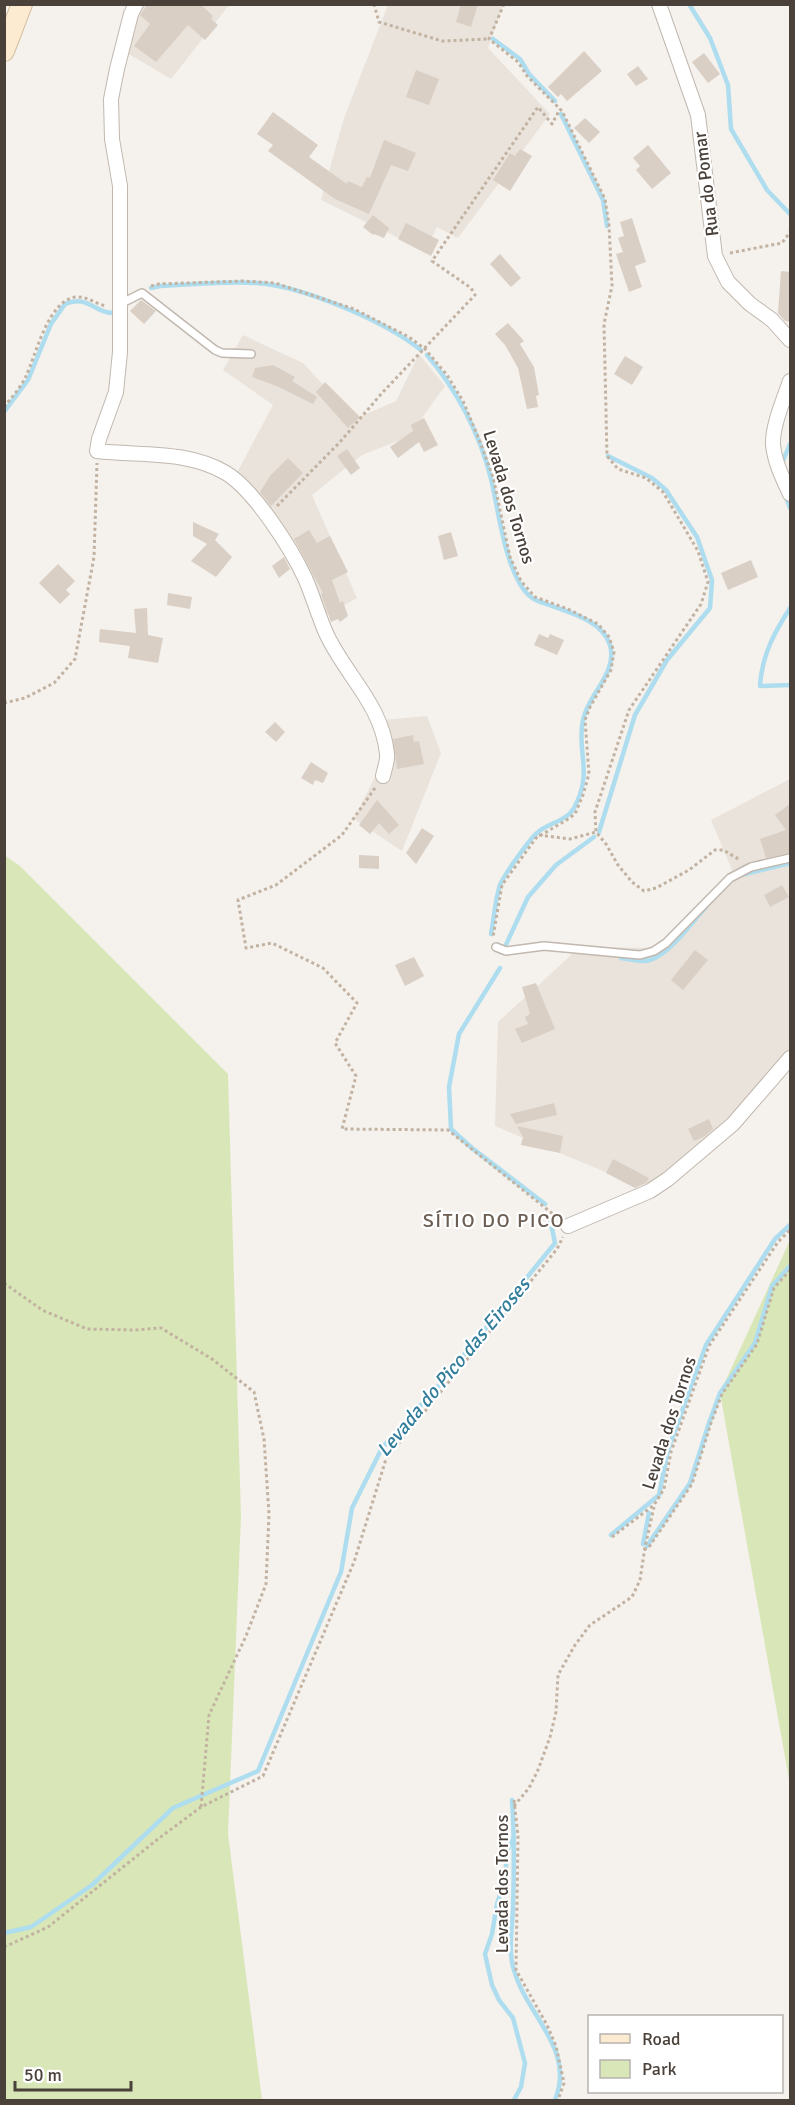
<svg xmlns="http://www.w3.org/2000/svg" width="795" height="2105" viewBox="0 0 795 2105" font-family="Signika,sans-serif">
	<rect width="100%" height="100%" fill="#f5f1ed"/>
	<g fill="#e9e3db">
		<polygon points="127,5 229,5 171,79 127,53 136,9"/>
		<polygon points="388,5 503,5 488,48 550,114 458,238 437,227 425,251 321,200 344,118"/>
		<polygon points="243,335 303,363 355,419 396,401 419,354 445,386 408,437 362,455 312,495 357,598 319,619 266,523 231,484 273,405 223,370"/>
		<polygon points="427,716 441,753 402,851 354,819 389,749 382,720"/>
		<polygon points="790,779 790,1056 722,1130 670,1175 639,1186 495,1126 498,1022 580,947 659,948 732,870 711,820"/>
	</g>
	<g fill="#d9e7b8">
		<polygon points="4,855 20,866 228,1074 241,1517 228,1834 262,2100 5,2100"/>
		<polygon points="790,1240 790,1785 720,1393"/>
	</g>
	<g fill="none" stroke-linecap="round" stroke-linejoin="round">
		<g stroke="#adddee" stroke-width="4.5">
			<polyline points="689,4 710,38 728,85 731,129 767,190 790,214"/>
			<polyline points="493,39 520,59 529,74 555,101"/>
			<polyline points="561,114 603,200 607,226"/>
			<path d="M151 288 160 286C191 285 224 281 256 283 303 286 384 321 421 350"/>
			<path d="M427 355C457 390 480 434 491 479 498 508 501 539 512 567 516 577 522 591 531 597 537 602 545 603 552 606 572 613 603 622 610 645 618 673 588 694 583 720 576 753 594 771 574 808 566 822 547 823 537 833 529 840 504 875 500 885 495 900 494 919 491 934"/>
			<path d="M4 412 28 380 51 324 65 304C88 294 95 314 115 313"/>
			<polyline points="782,463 790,444"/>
			<polyline points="787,500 790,508"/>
			<path d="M790 608C774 633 762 655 760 686L790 685"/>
			<polyline points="599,832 635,715 667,660 710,608 712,580 697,537 666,490 652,478 608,456"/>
			<polyline points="741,875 790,863"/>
			<polyline points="505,947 528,897 556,865 594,837"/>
			<path d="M621 958C630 959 641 963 650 960 670 954 692 922 706 907"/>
			<polyline points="500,968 459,1034 449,1087 451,1129 472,1148 545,1204"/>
			<polyline points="611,1535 659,1495 668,1450 706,1345 775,1239 790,1225"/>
			<polyline points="643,1544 649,1513"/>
			<polyline points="647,1546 690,1483 709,1423 720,1393 755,1343 772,1286 790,1266"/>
			<path d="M512 1800C515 1837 514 1873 513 1910 512 1929 508 1952 514 1970 526 2015 576 2049 555 2100"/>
			<polyline points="514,1837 507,1851 505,1879 497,1904 492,1934 485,1954 492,1985 499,2000 513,2018 525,2063 521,2087 514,2100"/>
			<polyline points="4,1933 31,1927 92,1885 173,1808 258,1771 341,1572 352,1508 382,1448 442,1382 555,1243 550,1219"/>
		</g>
	</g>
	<g fill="#dacfc5">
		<polygon points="148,4 200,4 213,16 211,19 218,25 205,40 188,25 156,62 134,46 150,24 140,15"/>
		<polygon points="461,4 478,4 471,27 456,22"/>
		<polygon points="584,51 602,71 567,101 561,94 558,97 548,87"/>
		<polygon points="704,53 720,74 708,83 692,62"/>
		<polygon points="638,66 648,79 636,86 627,74"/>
		<polygon points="416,70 439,79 429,105 406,97"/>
		<polygon points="273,112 318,145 309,157 347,184 348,181 362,187 367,177 370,178 384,140 416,153 408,171 391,165 369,214 335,199 268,151 273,145 257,134"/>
		<polygon points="585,118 600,132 589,143 574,128"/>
		<polygon points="648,145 671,173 652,189 636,170 640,166 633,158"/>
		<polygon points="520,149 532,156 510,191 493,180 510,153 515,156"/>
		<polygon points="373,215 389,228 384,238 374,234 373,235 363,227"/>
		<polygon points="632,218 646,262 635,266 642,287 629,292 616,254 623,252 618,238 624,236 620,222"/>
		<polygon points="406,223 439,240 431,256 398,239"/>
		<polygon points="500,254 521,278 511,287 490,264"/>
		<polygon points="781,271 790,272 790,322 785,321 778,313"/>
		<polygon points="141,300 156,311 144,324 130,311"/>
		<polygon points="508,323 524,341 520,344 534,367 539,395 536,396 538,407 527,409 518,368 505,345 495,334"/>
		<polygon points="625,356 643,367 632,385 614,374"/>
		<polygon points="273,365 295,377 292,381 317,397 313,404 279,387 252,377 255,368"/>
		<polygon points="325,382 360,417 348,428 316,392"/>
		<polygon points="424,418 438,445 424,452 419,442 398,458 390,447 413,431 411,425"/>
		<polygon points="347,449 360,468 351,475 337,456"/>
		<polygon points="288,458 303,473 271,506 260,492 270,476"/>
		<polygon points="193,522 219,534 215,540 232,557 216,577 191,561 207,544 193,536"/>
		<polygon points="309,530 317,543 330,536 348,572 332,580 340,603 343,601 348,616 340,622 338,619 331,622 321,594 323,593 294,539"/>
		<polygon points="451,532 458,556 444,560 438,536"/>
		<polygon points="284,557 290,569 279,578 272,566"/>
		<polygon points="751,560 758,577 728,590 721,573"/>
		<polygon points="58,564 75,581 66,590 70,594 60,604 39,583"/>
		<polygon points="168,593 192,597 190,609 167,605"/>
		<polygon points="147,608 148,635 163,638 158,663 128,658 130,646 99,642 100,629 136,633 134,609"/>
		<polygon points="539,634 548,638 550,634 564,640 557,655 534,645"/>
		<polygon points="275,722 285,732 276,742 265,732"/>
		<polygon points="413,735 414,742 419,741 424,764 397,769 393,739"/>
		<polygon points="311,762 328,773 323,783 315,780 313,785 301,778"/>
		<polygon points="377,800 399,825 389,834 379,823 370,834 359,825"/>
		<polygon points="790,804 790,853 766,858 760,839 786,830 775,815"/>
		<polygon points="422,828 434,836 416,864 406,853"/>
		<polygon points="359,855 379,856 379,869 359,868"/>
		<polygon points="782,885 789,897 770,907 764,895"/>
		<polygon points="695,950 708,960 683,990 671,980"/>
		<polygon points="414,957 424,976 405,986 395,965"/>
		<polygon points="536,983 555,1029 522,1043 515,1029 528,1024 525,1017 530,1014 522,987"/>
		<polygon points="554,1103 557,1115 516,1124 510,1114"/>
		<polygon points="709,1119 713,1129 705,1136 694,1141 688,1129"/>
		<polygon points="517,1126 563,1136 560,1153 521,1145 523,1137"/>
		<polygon points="613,1159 649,1178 646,1183 635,1188 606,1173"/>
	</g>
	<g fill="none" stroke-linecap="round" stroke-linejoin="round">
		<defs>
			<g id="lane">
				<polyline points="120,304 142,293 215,350 222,353 251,354"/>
				<polyline points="496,947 506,951 544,946 640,955 654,951 666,943 730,878 751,867 790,858"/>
			</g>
			<g id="street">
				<path d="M136 4 131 14 117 69 111 99 112 139 120 186V352L116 392 99 439 97 451C141 456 187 450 226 473 254 490 291 548 305 578 313 596 318 615 326 633 345 675 382 704 387 754 388 761 384 770 383 776"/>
				<polyline points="659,4 698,115 715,256 728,282 750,304 772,320 790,340"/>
				<path d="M790 381C784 399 772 426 773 445 775 463 783 479 790 494"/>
				<polyline points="568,1226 650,1191 668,1179 733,1124 790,1058"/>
			</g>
			<polyline id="secondary" points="4,51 22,4"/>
		</defs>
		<use href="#lane" stroke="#c1b8af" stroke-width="10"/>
		<use href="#street" stroke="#c1b8af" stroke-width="16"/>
		<use href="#secondary" stroke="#d5c0a1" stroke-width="22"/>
		<g stroke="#c2b2a1" stroke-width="3" stroke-dasharray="3 3" stroke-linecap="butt">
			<polyline points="374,4 379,22 442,41 489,39"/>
			<polyline points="504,4 489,39 518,62 527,76 562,111 605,199 609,225 612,286 604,324 607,456 618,469 646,478 663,492 698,551 708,582 701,604 629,710 595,812 596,832 606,844 618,865 632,882 644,891 656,888 689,870 715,850 723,850 740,860"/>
			<polyline points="730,253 782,243 790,232"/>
			<polyline points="151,286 159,284 243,281 275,283 354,309 409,337 425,349 447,375 463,401 479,439 493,477 510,557 521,581 535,597 568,609 598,624 609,637 614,652 611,670 590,707 585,720 589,774 583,795 575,814 565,821 536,838 502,885 493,937"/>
			<path d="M4 407C12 397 21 387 26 376 36 355 48 300 76 297 87 296 96 304 106 306"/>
			<polyline points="277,506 340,442 382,393 475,295 471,288 432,261 538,107 552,124 560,109"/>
			<polyline points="4,703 25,698 54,683 75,659 94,557 97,463"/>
			<polyline points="375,788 342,835 276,885 238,900 246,948 272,943 323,968 357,1003 335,1043 356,1076 342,1129 448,1130 558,1218"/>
			<polyline points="539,835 570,839 596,832"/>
			<polyline points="4,1283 42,1310 87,1329 135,1330 161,1328 212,1359 254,1392 264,1439 269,1514 266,1584 246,1636 209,1715 201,1807"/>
			<polyline points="612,1537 654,1505 664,1489 671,1452 709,1346 778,1242 790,1230"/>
			<polyline points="644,1550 649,1547 692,1484 711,1423 722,1394 757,1344 774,1288 790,1270"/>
			<polyline points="514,1800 518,1836 516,1970 547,2025 556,2046 564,2083 558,2100"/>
			<polyline points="514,1806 529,1788 538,1770 550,1737 556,1712 558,1675 575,1645 590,1625 632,1597 640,1580 645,1547 654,1507"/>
			<polyline points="4,1947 48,1927 158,1839 201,1807 263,1776 354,1562 386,1459 557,1249 563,1237"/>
		</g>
		<use href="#lane" stroke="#fff" stroke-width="7"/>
		<use href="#street" stroke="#fff" stroke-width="14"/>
		<use href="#secondary" stroke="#fcebd0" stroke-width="20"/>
	</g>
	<g text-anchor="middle" stroke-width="4.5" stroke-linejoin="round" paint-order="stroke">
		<g font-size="18" fill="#4a413a" stroke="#fff">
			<text transform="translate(706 184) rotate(-97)" y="6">Rua do Pomar</text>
			<text transform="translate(509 497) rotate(73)" y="6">Levada dos Tornos</text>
			<text transform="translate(669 1423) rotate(-72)" y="6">Levada dos Tornos</text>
			<text transform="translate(502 1884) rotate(-90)" y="6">Levada dos Tornos</text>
		</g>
		<g font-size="20" letter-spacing="1.5" fill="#6c5e52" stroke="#fff">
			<text x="494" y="1227">SÍTIO DO PICO</text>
		</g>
		<g font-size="20" font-style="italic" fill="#317d9a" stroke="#fff">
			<text transform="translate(453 1367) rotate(-50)" y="7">Levada do Pico das Eiroses</text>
		</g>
	</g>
	<rect width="795" height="2105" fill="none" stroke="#4a413a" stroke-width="12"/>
	<rect x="588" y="2015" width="195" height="78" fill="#ffffff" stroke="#b7b3b0" stroke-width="1.5"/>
	<rect x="600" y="2034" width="30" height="9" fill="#fcebd0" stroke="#b7b3b0" stroke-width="1.5"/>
	<text x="642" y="2045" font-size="18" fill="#4a413a">Road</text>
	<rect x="600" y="2060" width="30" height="18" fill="#d9e7b8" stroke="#b7b3b0" stroke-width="1.5"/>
	<text x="642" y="2075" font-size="18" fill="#4a413a">Park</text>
	<path d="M15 2081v9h116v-9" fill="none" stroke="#4a413a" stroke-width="3"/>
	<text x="24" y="2081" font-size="18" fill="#4a413a" stroke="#ffffff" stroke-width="4.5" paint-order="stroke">50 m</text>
</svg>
